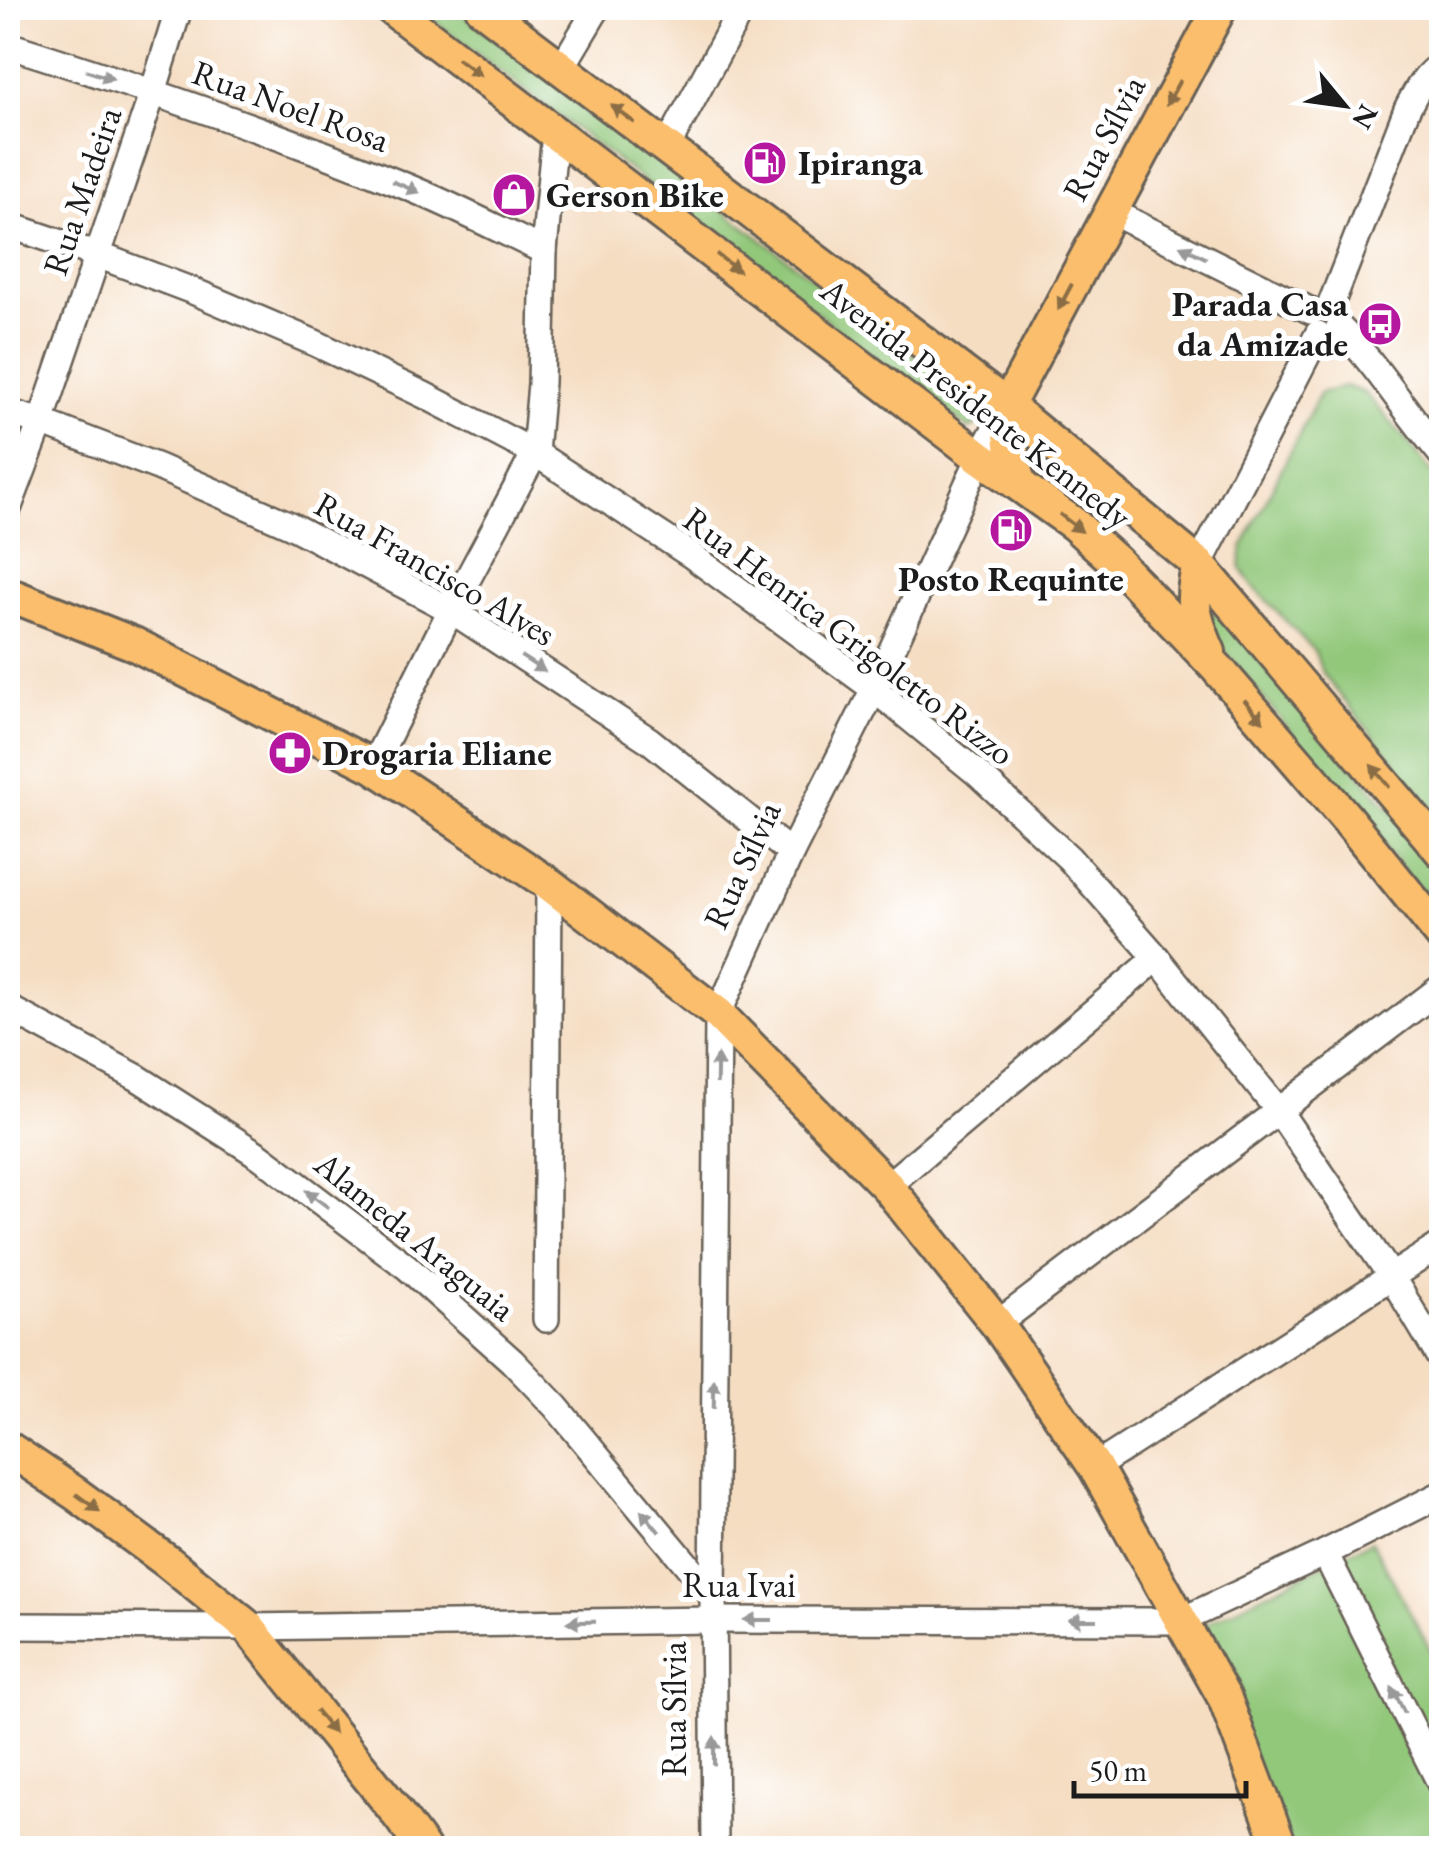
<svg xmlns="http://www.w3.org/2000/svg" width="1449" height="1856" viewBox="0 0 1449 1856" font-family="'EB Garamond',serif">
	<rect width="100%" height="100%" fill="#fff"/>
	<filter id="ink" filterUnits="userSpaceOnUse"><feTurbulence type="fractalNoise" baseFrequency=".01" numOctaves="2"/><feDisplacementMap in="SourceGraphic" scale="20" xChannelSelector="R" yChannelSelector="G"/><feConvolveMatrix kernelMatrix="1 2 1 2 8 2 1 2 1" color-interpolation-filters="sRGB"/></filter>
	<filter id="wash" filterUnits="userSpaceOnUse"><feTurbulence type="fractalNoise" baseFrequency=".0048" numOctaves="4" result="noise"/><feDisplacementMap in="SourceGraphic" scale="40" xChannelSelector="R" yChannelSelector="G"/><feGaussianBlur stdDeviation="2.25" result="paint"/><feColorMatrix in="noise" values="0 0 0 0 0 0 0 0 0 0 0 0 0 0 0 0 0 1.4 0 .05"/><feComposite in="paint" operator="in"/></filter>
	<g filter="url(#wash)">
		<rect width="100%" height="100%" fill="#f5ddc2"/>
		<g fill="#92c87a" stroke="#57724b" stroke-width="2.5">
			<polygon points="417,8 455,8 977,402 983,414 981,423 969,429"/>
			<polygon points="1345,386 1365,393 1403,436 1441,484 1441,819 1322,673 1315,652 1252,585 1240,567 1243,546 1320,393"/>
			<polygon points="1204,612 1219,613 1441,867 1441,917 1207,629"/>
			<polygon points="1372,1541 1441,1670 1441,1848 1283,1848 1198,1627"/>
		</g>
	</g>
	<g filter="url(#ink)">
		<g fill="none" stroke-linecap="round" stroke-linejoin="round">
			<defs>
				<g id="minor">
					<path d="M8 45C141 87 275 133 405 186 452 205 498 229 544 251"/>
					<polyline points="562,67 597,8"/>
					<polyline points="667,147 742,8"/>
					<polyline points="1110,211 1311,311"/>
					<polyline points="8,225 98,255 193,291 315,343 424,395 535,453 691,555 874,689 977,773 1069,858 1157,958 1278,1110 1391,1276 1442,1361"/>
					<path d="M1331 304 1407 109C1416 92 1424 74 1442 64"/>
					<path d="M1339 327C1378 366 1406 413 1442 455"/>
					<polyline points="8,412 41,422 158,467 290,525 451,610 649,740 791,853"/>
					<polyline points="8,509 41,422 153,92 179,8"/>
					<polyline points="1199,565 1318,334"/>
					<polyline points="373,766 451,610 535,453 541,383 544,251 555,133"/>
					<polyline points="8,1008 138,1078 260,1156 407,1267 512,1361 556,1407 713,1596"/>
					<polyline points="887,1186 1157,958"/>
					<polyline points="546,1319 549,884"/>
					<polyline points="997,1324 1442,987"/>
					<polyline points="1095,1467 1442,1244"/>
					<polyline points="1325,1553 1442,1787"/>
					<polyline points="8,1626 248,1627 713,1620 1180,1621 1325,1553 1442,1494"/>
					<polyline points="715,1848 713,1596 718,1014 791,853 874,689 980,457 1007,406"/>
				</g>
				<g id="major">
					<polyline points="391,8 980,457 1074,524 1116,562 1217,668 1347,819 1442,936"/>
					<polyline points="482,8 1007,406 1199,565 1442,852"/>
					<polyline points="1007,406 1220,8"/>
					<polyline points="1007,406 1013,463 1020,485"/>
					<path d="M1199 565C1189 601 1194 618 1209 652"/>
					<polyline points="8,594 134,644 373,766 549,884 718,1014 887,1186 997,1324 1095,1467 1225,1699 1281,1848"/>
					<polyline points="8,1448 76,1494 168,1562 248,1627 391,1805 423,1848"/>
				</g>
			</defs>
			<use href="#minor" stroke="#686056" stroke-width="30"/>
			<use href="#major" stroke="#686056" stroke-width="38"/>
			<use href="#minor" stroke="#fff" stroke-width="25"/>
			<use href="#major" stroke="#fabe6d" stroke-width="32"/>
		</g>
		<defs><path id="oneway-solid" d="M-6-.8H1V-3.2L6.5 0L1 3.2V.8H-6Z" transform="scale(2.5)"/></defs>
		<g fill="#8b6d44">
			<use href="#oneway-solid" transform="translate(469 67) rotate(37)"/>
			<use href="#oneway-solid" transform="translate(1173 93) rotate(118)"/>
			<use href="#oneway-solid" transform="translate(623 114) rotate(-143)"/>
			<use href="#oneway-solid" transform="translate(728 263) rotate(38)"/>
			<use href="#oneway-solid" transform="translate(1065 297) rotate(118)"/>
			<use href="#oneway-solid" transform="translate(1071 523) rotate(38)"/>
			<use href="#oneway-solid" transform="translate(1254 711) rotate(49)"/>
			<use href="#oneway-solid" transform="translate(1380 776) rotate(-130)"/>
			<use href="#oneway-solid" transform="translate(88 1503) rotate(36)"/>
			<use href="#oneway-solid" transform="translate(325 1722) rotate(51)"/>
		</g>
		<g fill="#999">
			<use href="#oneway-solid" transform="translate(100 75) rotate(18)"/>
			<use href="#oneway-solid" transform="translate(406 187) rotate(23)"/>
			<use href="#oneway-solid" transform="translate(1193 252) rotate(-154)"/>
			<use href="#oneway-solid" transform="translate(533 664) rotate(33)"/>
			<use href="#oneway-solid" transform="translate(717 1069) rotate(-89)"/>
			<use href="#oneway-solid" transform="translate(317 1199) rotate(-143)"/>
			<use href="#oneway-solid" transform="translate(714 1394) rotate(-89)"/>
			<use href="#oneway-solid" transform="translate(650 1521) rotate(-130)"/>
			<use href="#oneway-solid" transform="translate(758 1620) rotate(-180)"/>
			<use href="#oneway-solid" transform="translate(1083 1620) rotate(-180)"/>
			<use href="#oneway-solid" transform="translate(581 1622) rotate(179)"/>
			<use href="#oneway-solid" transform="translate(1398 1700) rotate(-117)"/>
			<use href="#oneway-solid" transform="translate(714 1751) rotate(-90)"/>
		</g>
	</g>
	<defs>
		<symbol id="fuel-disc" viewBox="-11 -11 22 22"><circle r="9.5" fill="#b5179e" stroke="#fff"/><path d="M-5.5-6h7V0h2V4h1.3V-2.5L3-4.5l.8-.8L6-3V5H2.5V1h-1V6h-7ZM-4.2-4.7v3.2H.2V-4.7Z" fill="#fff"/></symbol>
		<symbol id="shop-disc" viewBox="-11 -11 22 22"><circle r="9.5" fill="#b5179e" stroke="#fff"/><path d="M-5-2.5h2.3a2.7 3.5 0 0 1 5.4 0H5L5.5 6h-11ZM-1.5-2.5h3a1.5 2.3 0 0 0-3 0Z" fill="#fff"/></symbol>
		<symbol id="bus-disc" viewBox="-11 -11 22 22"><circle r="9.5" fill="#b5179e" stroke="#fff"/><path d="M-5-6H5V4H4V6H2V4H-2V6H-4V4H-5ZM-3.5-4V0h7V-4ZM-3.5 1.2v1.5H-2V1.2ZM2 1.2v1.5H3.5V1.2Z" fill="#fff"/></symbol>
		<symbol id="pharmacy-disc" viewBox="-11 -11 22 22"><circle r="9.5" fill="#b5179e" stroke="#fff"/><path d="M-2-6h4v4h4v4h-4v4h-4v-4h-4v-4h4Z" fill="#fff"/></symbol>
	</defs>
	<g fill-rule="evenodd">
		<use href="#fuel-disc" x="740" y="138" width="50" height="50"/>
		<use href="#shop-disc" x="489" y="170" width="50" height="50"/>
		<use href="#bus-disc" x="1355" y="299" width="50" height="50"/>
		<use href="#fuel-disc" x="986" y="505" width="50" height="50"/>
		<use href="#pharmacy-disc" x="265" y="728" width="50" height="50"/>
	</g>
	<g text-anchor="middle" stroke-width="10" stroke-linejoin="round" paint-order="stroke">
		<g font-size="35" fill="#1c1c1c" stroke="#fff">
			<text transform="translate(291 106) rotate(20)" y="12">Rua Noel Rosa</text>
			<text transform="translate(1104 138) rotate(-62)" y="12">Rua Sílvia</text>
			<text transform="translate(82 191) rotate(-71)" y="12">Rua Madeira</text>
			<text transform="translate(976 403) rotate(38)" y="12">Avenida Presidente Kennedy</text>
			<text transform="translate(435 569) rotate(30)" y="12">Rua Francisco Alves</text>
			<text transform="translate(849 636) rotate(37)" y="12">Rua Henrica Grigoletto Rizzo</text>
			<text transform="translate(742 865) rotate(-65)" y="12">Rua Sílvia</text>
			<text transform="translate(415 1236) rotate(39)" y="12">Alameda Araguaia</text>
			<text x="739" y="1597">Rua Ivai</text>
			<text transform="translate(674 1709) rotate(-90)" y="12">Rua Sílvia</text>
		</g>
		<g font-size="35" font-weight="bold" fill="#1c1c1c" stroke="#fff" text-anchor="start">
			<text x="798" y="175">Ipiranga</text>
			<text x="546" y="207">Gerson Bike</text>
			<text x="1348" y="316" text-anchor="end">Parada Casa<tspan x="1348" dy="40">da Amizade</tspan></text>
			<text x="1011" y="591" text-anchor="middle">Posto Requinte</text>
			<text x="322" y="765">Drogaria Eliane</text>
		</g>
	</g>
	<rect width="1449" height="1856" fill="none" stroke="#fff" stroke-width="40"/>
	<g transform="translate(1344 105) rotate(119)" stroke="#ffffff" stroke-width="8" paint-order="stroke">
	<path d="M0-8L18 38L0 25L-18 38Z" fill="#1c1c1c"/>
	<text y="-15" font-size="28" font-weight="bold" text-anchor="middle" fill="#1c1c1c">N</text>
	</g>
	<path d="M1074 1781v15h172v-15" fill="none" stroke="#1c1c1c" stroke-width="5"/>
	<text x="1089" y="1781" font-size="30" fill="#1c1c1c" stroke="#ffffff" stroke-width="8" paint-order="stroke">50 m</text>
</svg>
